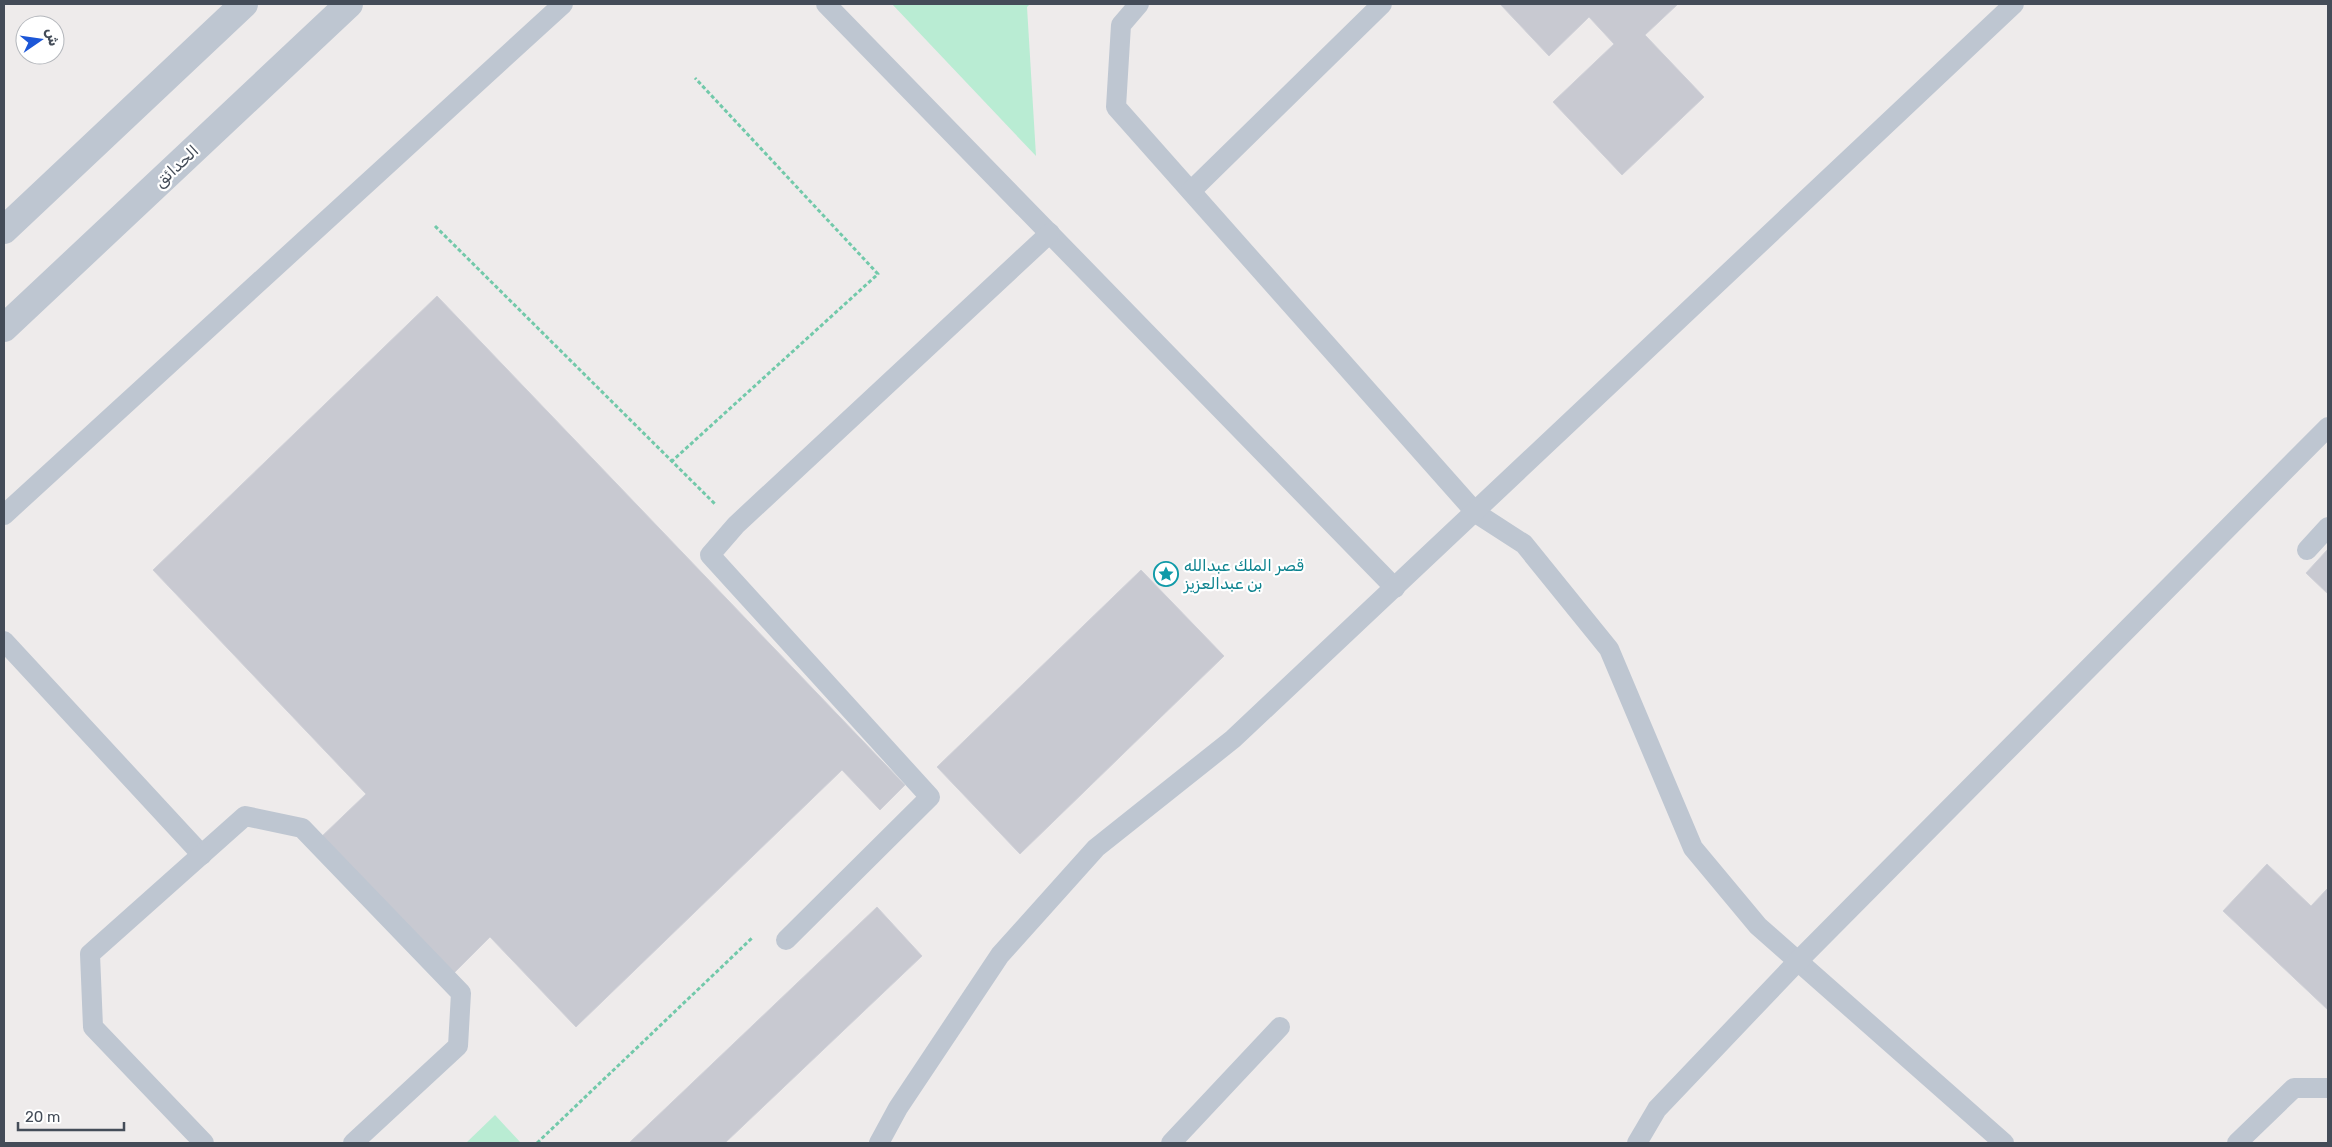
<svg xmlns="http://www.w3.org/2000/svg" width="2332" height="1147" viewBox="0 0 2332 1147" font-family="Rubik,Vazirmatn,sans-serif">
	<rect width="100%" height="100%" fill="#eeebeb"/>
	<g fill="#b9ecd3">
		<polygon points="892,4 1030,4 1027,7 1036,156"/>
		<polygon points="495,1115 521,1143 466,1143"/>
	</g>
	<g fill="#c8c9d1" stroke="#cfd0d7">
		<polygon points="1500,4 1678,4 1645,35 1704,97 1622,175 1553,102 1614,44 1589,17 1549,56"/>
		<polygon points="437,296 905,785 880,810 842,770 576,1027 490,937 450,977 318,840 366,794 153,570"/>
		<polygon points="2328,549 2328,594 2306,573"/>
		<polygon points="1141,570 1224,656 1020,854 937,767"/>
		<polygon points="2267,864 2311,906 2328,888 2328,1010 2223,911"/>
		<polygon points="877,907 922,956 725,1143 629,1143"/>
	</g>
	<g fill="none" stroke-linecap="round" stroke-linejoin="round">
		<g stroke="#72c9aa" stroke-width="3" stroke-dasharray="4 2.5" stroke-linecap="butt">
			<polyline points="435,226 716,505"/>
			<polyline points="671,462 878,274 695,78"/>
			<polyline points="537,1143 752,938"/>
		</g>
		<g stroke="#bec6d1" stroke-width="20">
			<polyline points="826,4 1395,588"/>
			<polyline points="1139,4 1121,25 1116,107 1476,513 1524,544 1609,649 1693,848 1758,926 2004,1143"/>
			<polyline points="1191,191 1382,4"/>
			<polyline points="4,515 563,4"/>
			<polyline points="2307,550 2328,527"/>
			<polyline points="4,641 202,855"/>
			<polyline points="786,940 930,797 710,555 736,525 1050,233"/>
			<polyline points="204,1143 93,1027 90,954 245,816 302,828 461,993 458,1046 353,1143"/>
			<polyline points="879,1143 898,1108 1000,955 1096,848 1233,739 2014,4"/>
			<polyline points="1171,1143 1280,1027"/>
			<polyline points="1637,1143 1657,1109 1798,961 2328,427"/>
			<polyline points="2237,1143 2294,1088 2328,1088"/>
		</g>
		<g stroke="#bec6d1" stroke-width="28">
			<polyline points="4,230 244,4"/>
			<polyline points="4,328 349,4"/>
		</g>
	</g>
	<defs>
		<symbol id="sight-ring" viewBox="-11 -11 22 22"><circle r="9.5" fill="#fff" stroke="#0f9aa8" stroke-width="1.5"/><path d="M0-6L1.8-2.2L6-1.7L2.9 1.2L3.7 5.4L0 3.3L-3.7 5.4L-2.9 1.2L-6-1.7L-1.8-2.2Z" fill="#0f9aa8"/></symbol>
	</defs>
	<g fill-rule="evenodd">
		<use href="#sight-ring" x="1152" y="560" width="28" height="28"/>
	</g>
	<g text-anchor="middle" stroke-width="4.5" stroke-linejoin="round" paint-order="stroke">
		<g font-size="16" fill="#444c58" stroke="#fff">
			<text transform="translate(176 166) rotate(-43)" y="6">الحدائق</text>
		</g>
		<g font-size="16" fill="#0d838f" stroke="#fff" text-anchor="start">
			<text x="1184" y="571">قصر الملك عبدالله<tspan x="1184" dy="18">بن عبدالعزيز</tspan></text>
		</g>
	</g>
	<rect width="2332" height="1147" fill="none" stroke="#444c58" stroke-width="10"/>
	<g transform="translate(40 40) rotate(77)"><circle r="24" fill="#ffffff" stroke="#b4b7bc"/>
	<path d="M0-4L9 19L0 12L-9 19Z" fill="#1c56d7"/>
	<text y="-8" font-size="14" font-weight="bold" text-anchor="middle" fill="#444c58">ش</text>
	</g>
	<path d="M18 1122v8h106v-8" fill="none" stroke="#444c58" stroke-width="2.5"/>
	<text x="25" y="1122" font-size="15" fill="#444c58" stroke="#ffffff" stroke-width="4" paint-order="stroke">20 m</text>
</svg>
